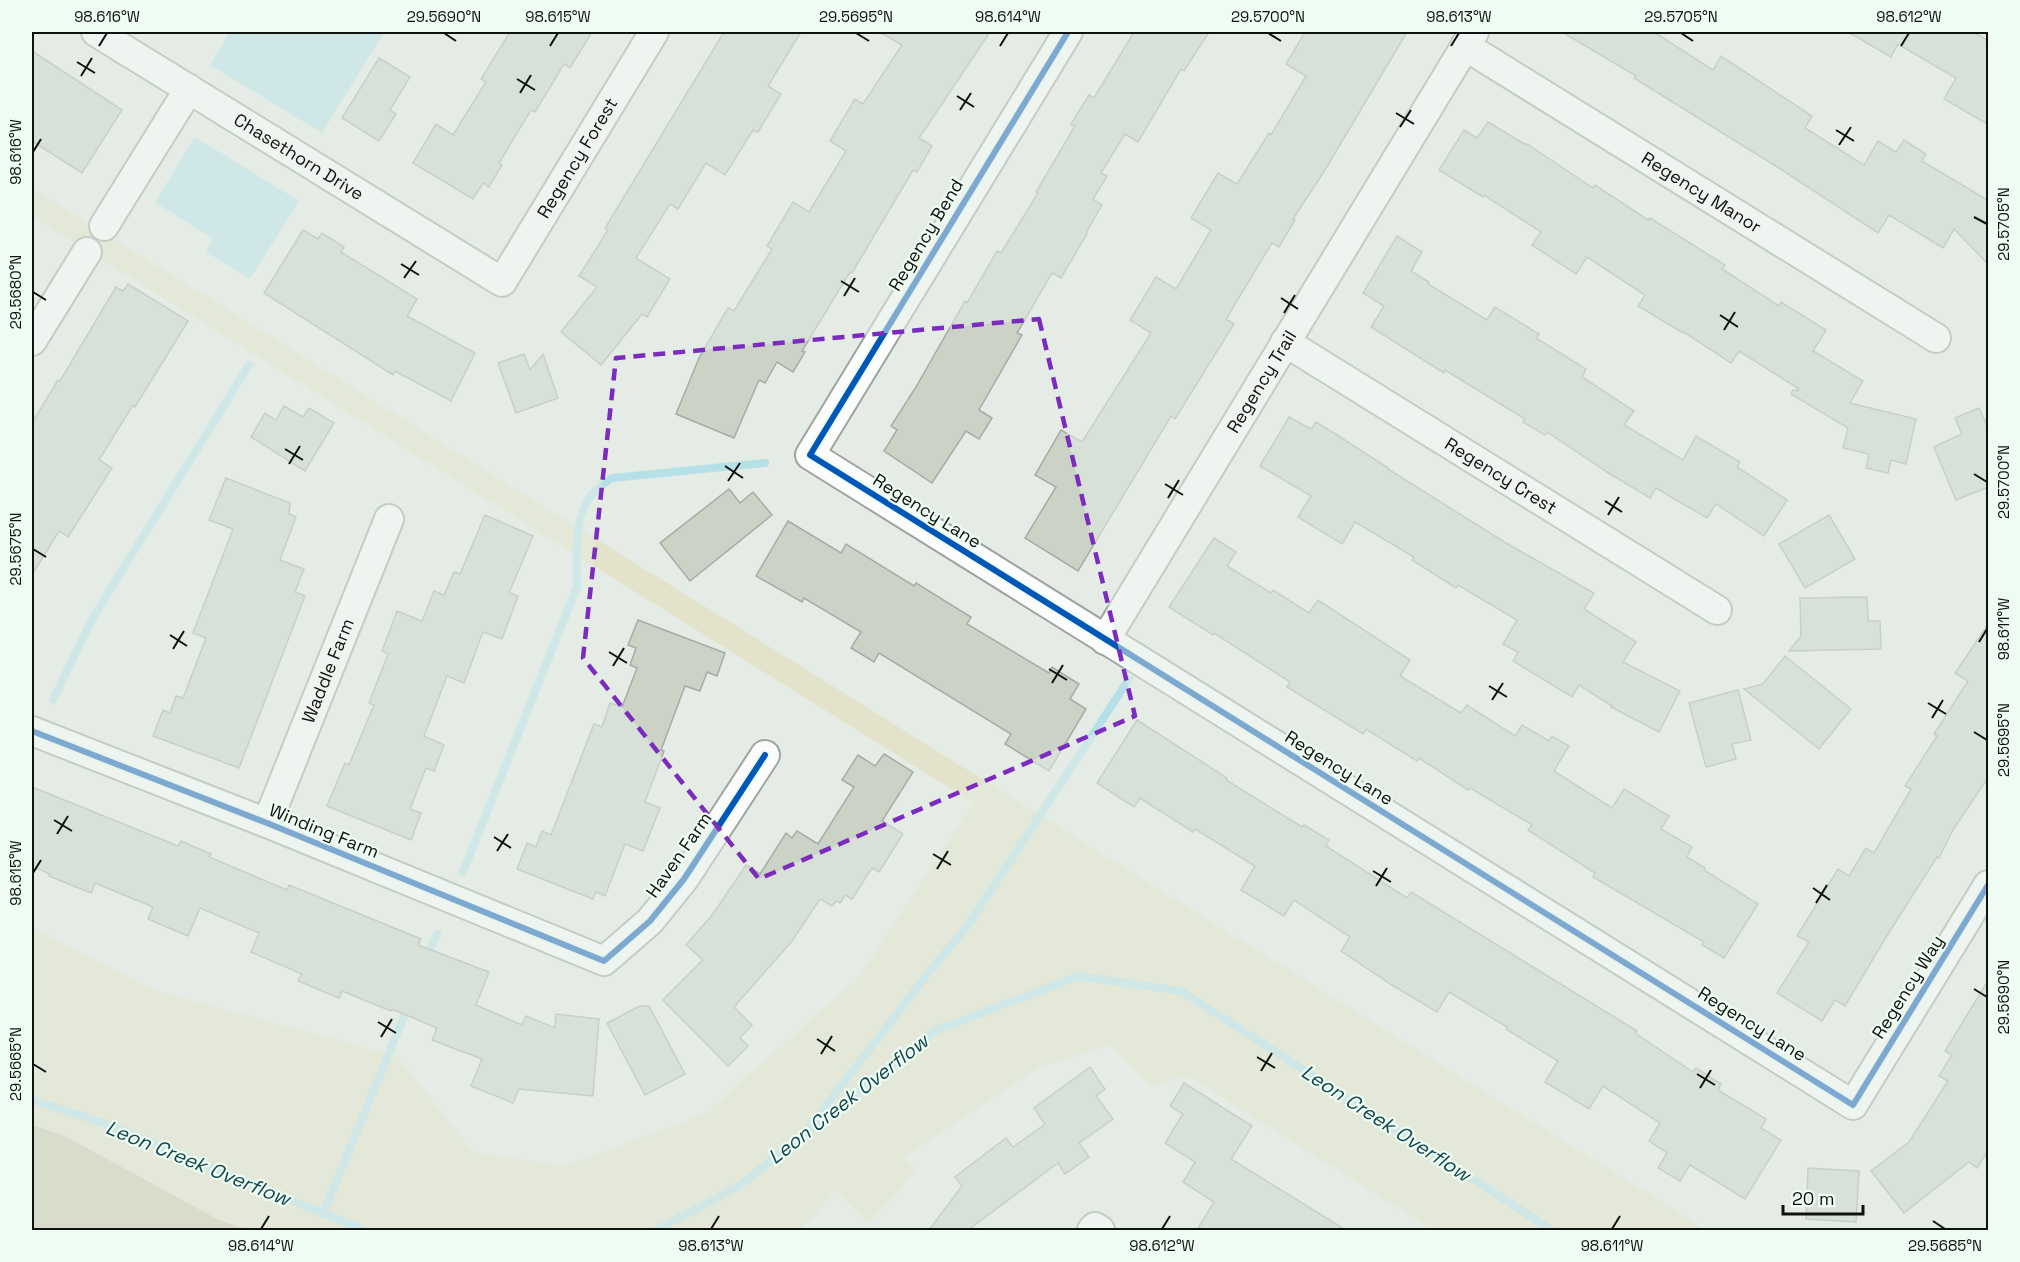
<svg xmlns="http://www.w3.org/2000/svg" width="2020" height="1262" viewBox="0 0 2020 1262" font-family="'Space Grotesk',sans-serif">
	<rect width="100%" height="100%" fill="#e4ece5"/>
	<polygon fill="#e3e2ca" points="32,188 1707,1230 1434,1230 1186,1075 1150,1086 1110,1045 1039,1067 905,1157 916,1171 869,1223 836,1191 800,1230 719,1230 717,1222 704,1230 248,1230 217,1219 63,1135 32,1125 32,927 153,990 397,1056 473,1152 565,1166 705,1114 859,977 974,803 32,216"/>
	<polygon fill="#cac8ac" points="32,1125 63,1135 217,1219 248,1230 32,1230"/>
	<g fill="#b5e0e7">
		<polygon points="230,32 384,32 322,133 210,65"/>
		<polygon points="195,137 299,201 250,279 206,252 213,239 155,202"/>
	</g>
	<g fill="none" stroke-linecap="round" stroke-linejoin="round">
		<g stroke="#b5e0e7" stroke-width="8">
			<polyline points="53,700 92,619 249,365"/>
			<path d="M463 872 577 587C577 558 572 516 594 492 599 487 606 482 612 478L765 463"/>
			<polyline points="427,958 437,934"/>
			<polyline points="32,1100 109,1125 364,1230"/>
			<polyline points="811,1125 929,972 969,924 1129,679"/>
			<polyline points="323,1214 409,1004"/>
			<polyline points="656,1230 739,1186 935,1031 1078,976 1181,991 1552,1230"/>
		</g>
	</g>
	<g fill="#cbd2c6" stroke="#a7aca6" stroke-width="1.5">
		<polygon points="510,32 592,32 570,68 564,64 535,112 531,110 499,163 502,165 489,187 483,183 473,199 413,163 436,124 453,135 486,82 481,79"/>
		<polygon points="724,32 801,32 768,86 781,94 758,132 753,130 725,175 706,163 678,209 670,204 636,258 670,279 647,317 642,314 601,365 561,332 597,287 579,276 608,230 605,228"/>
		<polygon points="880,32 990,32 919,138 932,146 917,172 913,170 852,273 850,272 802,351 805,352 793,372 777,362 765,383 759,380 734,438 676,414 699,358 728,308 734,311 772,249 767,246 793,202 809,212 846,151 830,141 855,99 863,104 902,45"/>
		<polygon points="1134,32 1209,32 1184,71 1181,69 1138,142 1125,134 1101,173 1107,176 1093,199 1102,205 1086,233 1087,234 1061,278 1052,273 1017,333 1022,335 979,410 992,418 979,439 966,431 932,483 884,451 897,430 891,426 916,387 965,301 967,303 997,251 1001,253 1038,193 1036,192 1075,126 1071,124 1089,95 1094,98"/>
		<polygon points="1305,32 1407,32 1325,170 1293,219 1295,220 1279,247 1272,243 1226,319 1234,324 1175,419 1171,416 1078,571 1025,538 1056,487 1035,475 1061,430 1082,442 1151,333 1130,320 1156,277 1176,289 1211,230 1191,218 1218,173 1237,184 1269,133 1271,135 1306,76 1286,64"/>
		<polygon points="1562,32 1654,32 1713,70 1721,56 1812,116 1805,128 1864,165 1878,141 1896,152 1904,140 1926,154 1922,161 1989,201 1989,265 1954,229 1943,248 1889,215 1878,233 1779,168 1634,78 1636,76"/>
		<polygon points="1848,32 1973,32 1989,41 1989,125 1944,99 1956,78 1898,44 1891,57"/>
		<polygon points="32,51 122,110 82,173 32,141"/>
		<polygon points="379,58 410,77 390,110 396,114 379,141 342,118"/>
		<polygon points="1488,122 1526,145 1527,144 1593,188 1595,185 1648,220 1650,218 1725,265 1722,269 1779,306 1781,302 1826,330 1813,351 1863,381 1850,403 1916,419 1906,464 1891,460 1888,473 1866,468 1869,454 1843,448 1848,428 1791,394 1793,390 1797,391 1799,389 1739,351 1731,363 1684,332 1683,333 1638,306 1645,295 1587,257 1576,274 1532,245 1541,232 1484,195 1483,197 1439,170 1464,130 1477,138"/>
		<polygon points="303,230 318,239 322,233 344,247 341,252 417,299 407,316 475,353 451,401 395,371 393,375 264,293"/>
		<polygon points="1397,236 1422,252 1411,271 1429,282 1428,284 1487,320 1495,307 1539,334 1536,338 1586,369 1582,377 1634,411 1624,425 1683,460 1696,436 1740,462 1737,467 1787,500 1764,536 1716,504 1707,518 1656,488 1650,498 1607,472 1547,432 1545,435 1523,422 1525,419 1445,370 1444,373 1371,327 1384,306 1363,293"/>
		<polygon points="128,284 188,321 135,407 133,405 99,460 112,468 68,537 59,531 32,575 32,423 58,380 60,381 116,287 123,291"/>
		<polygon points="524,354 530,370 543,354 558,398 516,413 498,363"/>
		<polygon points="284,406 303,417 309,408 334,423 305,471 251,437 265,413 276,420"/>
		<polygon points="1979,408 1989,430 1989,487 1956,500 1934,447 1962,434 1955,418"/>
		<polygon points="1289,417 1311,429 1316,422 1337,435 1388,468 1388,469 1506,543 1594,593 1584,609 1636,642 1623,662 1680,691 1659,732 1611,707 1612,706 1579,685 1572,697 1513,661 1518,652 1503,644 1517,620 1458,585 1456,588 1412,560 1414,557 1355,522 1342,544 1298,517 1311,496 1260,466"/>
		<polygon points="226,478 290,503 289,514 296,517 280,560 304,569 295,592 305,596 239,768 153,736 163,710 170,713 176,696 183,698 206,638 193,633 233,529 209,520"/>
		<polygon points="729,489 740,503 753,492 772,515 690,581 660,543"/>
		<polygon points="485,515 533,536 509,593 518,596 502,639 483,632 464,683 447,676 424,736 444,745 434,771 426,768 410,809 421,813 411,840 327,806 345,763 349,765 374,705 369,703 388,654 382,651 397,611 422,621 434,591 444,595 454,572 460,574"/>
		<polygon points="1829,515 1855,559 1805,588 1779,544"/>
		<polygon points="788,521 841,553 846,544 914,586 916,583 971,617 967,624 1049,673 1052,667 1079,684 1070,699 1086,709 1049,771 1005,744 1011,734 879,653 874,662 851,648 861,632 804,598 802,602 756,576"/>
		<polygon points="1214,538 1236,552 1227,566 1271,593 1273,590 1309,613 1318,600 1410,660 1400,676 1461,713 1467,705 1515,736 1522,725 1549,741 1552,736 1569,746 1554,771 1612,808 1624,789 1669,816 1661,829 1692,847 1687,857 1705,868 1704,870 1758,904 1724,958 1702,945 1704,942 1593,877 1595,873 1528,830 1532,825 1470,788 1468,790 1419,758 1417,761 1366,729 1363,734 1287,687 1290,682 1214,633 1213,635 1169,607"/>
		<polygon points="1867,597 1868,621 1880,621 1881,649 1789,651 1801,636 1800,598"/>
		<polygon points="638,620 725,653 717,676 707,672 700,691 685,686 661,750 664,751 645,802 660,808 643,851 625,844 605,896 596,892 593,899 517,869 527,843 536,847 542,831 551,835 594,724 602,727 610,703 622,707 637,668 630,665 636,648 628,645"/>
		<polygon points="1989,623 1989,776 1953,830 1939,858 1937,857 1888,934 1845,1006 1835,1000 1822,1021 1777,993 1809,942 1797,936 1838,869 1849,876 1866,848 1874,853 1911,789 1905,786 1937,736 1934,734 1968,681 1955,673"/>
		<polygon points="1785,656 1851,709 1819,749 1744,689 1763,684"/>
		<polygon points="1738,690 1751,740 1732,744 1736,759 1706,767 1689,703"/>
		<polygon points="1137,720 1227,778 1226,780 1302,827 1304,825 1329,840 1326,846 1407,898 1411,892 1637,1031 1635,1033 1693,1072 1696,1068 1721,1084 1718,1090 1766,1119 1761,1128 1781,1140 1745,1199 1690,1165 1680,1181 1658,1168 1667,1153 1649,1141 1660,1123 1603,1086 1589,1109 1545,1082 1558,1061 1506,1029 1507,1027 1449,992 1437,1012 1392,985 1341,951 1350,937 1294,900 1284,916 1241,890 1255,866 1195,829 1193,832 1140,798 1134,807 1097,783"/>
		<polygon points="884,754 913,772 882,821 903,834 879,872 872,868 852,899 845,895 840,903 836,901 832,906 820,899 792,941 734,1007 752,1025 740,1038 748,1046 728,1066 663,1000 703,960 686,945 713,914 746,865 760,874 786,833 792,838 797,831 818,844 854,787 842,780 858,755 875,766"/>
		<polygon points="32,787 178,846 181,841 211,854 209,857 287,890 289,885 421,939 418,945 489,972 476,1005 522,1025 526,1016 555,1028 556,1014 599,1019 593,1096 519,1089 513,1103 471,1086 482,1059 432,1040 437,1028 392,1009 391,1011 342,991 339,998 298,981 302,974 251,952 259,933 200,908 188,936 148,919 153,907 95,883 91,893 49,876 50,874 32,866"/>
		<polygon points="1989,979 1989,1149 1977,1168 1969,1162 1904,1213 1871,1171 1909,1142 1948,1081 1939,1076 1952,1055 1945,1051"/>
		<polygon points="640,1006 649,1006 685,1074 645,1095 607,1023"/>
		<polygon points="1090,1067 1105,1089 1096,1096 1113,1119 1079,1143 1089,1157 1065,1174 1058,1163 968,1230 929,1230 962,1186 955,1177 1006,1138 1013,1147 1045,1124 1034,1108"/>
		<polygon points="1184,1083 1252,1126 1231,1159 1346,1230 1197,1230 1214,1202 1183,1182 1195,1162 1165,1143 1183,1114 1170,1106"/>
		<polygon points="1808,1168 1859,1171 1856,1222 1806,1219"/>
	</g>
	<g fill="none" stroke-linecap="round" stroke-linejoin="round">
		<defs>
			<g id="street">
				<path id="s1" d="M96 32 502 282 654 32"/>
				<polyline points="1068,32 810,455 1853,1105 1988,885"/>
				<path id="s2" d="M1465 46 1936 338"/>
				<polyline points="104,226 189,89"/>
				<polyline points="32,341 87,252"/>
				<path id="s3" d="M1285 342 1717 610"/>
				<path id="s4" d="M1105 640 1474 32"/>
				<polyline points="32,731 267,823 604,961 650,921 684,879 765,755"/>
				<path id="s5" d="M267 823 389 519"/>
				<polyline points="1092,1230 1095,1227 1100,1230"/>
			</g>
		</defs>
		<use href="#street" stroke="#9ea49f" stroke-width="32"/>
		<use href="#street" stroke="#fbfcfb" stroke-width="28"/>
		<defs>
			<g id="cycleway">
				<polyline points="1068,32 810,455 1853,1105 1988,885"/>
				<polyline points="32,731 267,823 604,961 650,921 684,879 765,755"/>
			</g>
		</defs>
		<use href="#cycleway" stroke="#eefcf2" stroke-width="10"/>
		<use href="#cycleway" stroke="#0057b8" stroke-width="6"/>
	</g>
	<path d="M0 0H2020V1262H0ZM1039 319 1135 716 759 879 583 658 616 358Z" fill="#e4ece5" fill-opacity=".55" fill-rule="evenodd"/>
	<path fill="none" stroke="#7b2cbf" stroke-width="4.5" stroke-dasharray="12 8" stroke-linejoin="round" d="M1039 319 1135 716 759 879 583 658 616 358Z"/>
	<path fill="none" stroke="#0e130f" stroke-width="2" d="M444 33 456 41M856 33 869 41M1268 33 1281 41M1681 33 1693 41M99 46 107 33M550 46 558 33M1000 46 1008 33M1451 46 1459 33M1901 46 1909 33M77 62 95 73M81 76 92 58M517 79 535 90M520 93 531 75M957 96 974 107M960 110 971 93M1396 113 1414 124M1400 127 1411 110M1836 130 1854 141M1839 145 1851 127M33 152 41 139M1974 217 1987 224M401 264 419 275M404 278 416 261M841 281 859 292M33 292 46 300M844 296 855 278M1281 298 1298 309M1284 313 1295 295M1720 315 1738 327M1724 330 1735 312M285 449 303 460M289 464 300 446M725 466 743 478M1974 474 1987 482M728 481 740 463M1165 484 1183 495M1168 498 1179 480M1605 501 1622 512M1608 515 1619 497M33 549 46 557M170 635 187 646M1979 642 1987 629M173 649 184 631M609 652 627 663M613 666 624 648M1049 669 1067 680M1052 683 1063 665M1489 686 1507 697M1492 700 1503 683M1928 703 1946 714M1932 718 1943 700M1974 732 1987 740M54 820 72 831M57 834 68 816M494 837 511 848M497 851 508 834M933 854 951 865M937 869 948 851M1373 871 1391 882M33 873 41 860M1376 886 1387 868M1813 888 1830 900M1816 903 1827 885M1974 989 1987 997M378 1022 396 1033M381 1037 392 1019M817 1039 835 1051M821 1054 832 1036M1257 1057 1275 1068M33 1064 46 1072M1261 1071 1272 1053M1697 1074 1715 1085M1700 1088 1711 1070M1933 1221 1945 1229M261 1229 269 1216M711 1229 719 1216M1162 1229 1170 1216M1612 1229 1620 1216"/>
	<g text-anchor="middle" stroke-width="4.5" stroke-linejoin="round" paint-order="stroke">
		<g font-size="18" fill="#0e130f" stroke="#eefcf2">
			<text dy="6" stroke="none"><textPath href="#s1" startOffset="238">Chasethorn Drive</textPath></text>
			<text dy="6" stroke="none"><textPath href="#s1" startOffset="622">Regency Forest</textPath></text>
			<text dy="6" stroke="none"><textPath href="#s2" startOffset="278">Regency Manor</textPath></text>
			<text transform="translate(926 235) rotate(-59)" y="6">Regency Bend</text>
			<text dy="6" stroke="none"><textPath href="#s4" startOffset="302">Regency Trail</textPath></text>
			<text dy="6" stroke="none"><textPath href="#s3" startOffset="254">Regency Crest</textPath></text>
			<text transform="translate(927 511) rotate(32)" y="6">Regency Lane</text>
			<text dy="6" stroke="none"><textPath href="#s5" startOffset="164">Waddle Farm</textPath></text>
			<text transform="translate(1339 768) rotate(32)" y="6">Regency Lane</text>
			<text transform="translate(324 831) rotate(22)" y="6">Winding Farm</text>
			<text transform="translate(679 855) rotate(-55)" y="6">Haven Farm</text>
			<text transform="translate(1908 987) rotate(-58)" y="6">Regency Way</text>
			<text transform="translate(1752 1024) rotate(32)" y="6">Regency Lane</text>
		</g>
		<g font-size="20" font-style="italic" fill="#134650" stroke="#eefcf2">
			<text transform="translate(848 1099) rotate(-38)" y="7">Leon Creek Overflow</text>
			<text transform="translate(1386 1123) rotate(33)" y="7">Leon Creek Overflow</text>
			<text transform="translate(198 1163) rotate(22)" y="7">Leon Creek Overflow</text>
		</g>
	</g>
	<rect width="2020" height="1262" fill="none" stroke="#eefcf2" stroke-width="66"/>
	<path d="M1783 1205v9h80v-9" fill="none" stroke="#0e130f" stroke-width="3"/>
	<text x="1792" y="1205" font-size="18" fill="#0e130f" stroke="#eefcf2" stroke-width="4.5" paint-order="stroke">20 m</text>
	<rect x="33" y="33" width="1954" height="1196" fill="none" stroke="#0e130f" stroke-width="2"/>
	<g font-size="15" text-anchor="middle" fill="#0e130f">
		<text x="107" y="22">98.616°W</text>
		<text x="444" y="22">29.5690°N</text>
		<text x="558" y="22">98.615°W</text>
		<text x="856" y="22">29.5695°N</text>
		<text x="1008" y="22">98.614°W</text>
		<text x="1268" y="22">29.5700°N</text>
		<text x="1459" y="22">98.613°W</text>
		<text x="1681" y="22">29.5705°N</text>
		<text x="1909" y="22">98.612°W</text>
		<text transform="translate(16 152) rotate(-90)" y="5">98.616°W</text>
		<text transform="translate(2004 224) rotate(-90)" y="5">29.5705°N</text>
		<text transform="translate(16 292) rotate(-90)" y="5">29.5680°N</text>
		<text transform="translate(2004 482) rotate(-90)" y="5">29.5700°N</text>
		<text transform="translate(16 549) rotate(-90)" y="5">29.5675°N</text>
		<text transform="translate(2004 629) rotate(-90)" y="5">98.611°W</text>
		<text transform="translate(2004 740) rotate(-90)" y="5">29.5695°N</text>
		<text transform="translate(16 873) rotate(-90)" y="5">98.615°W</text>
		<text transform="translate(2004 997) rotate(-90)" y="5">29.5690°N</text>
		<text transform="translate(16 1064) rotate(-90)" y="5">29.5665°N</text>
		<text x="261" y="1251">98.614°W</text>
		<text x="711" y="1251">98.613°W</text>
		<text x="1162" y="1251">98.612°W</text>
		<text x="1612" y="1251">98.611°W</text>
		<text x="1945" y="1251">29.5685°N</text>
	</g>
</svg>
